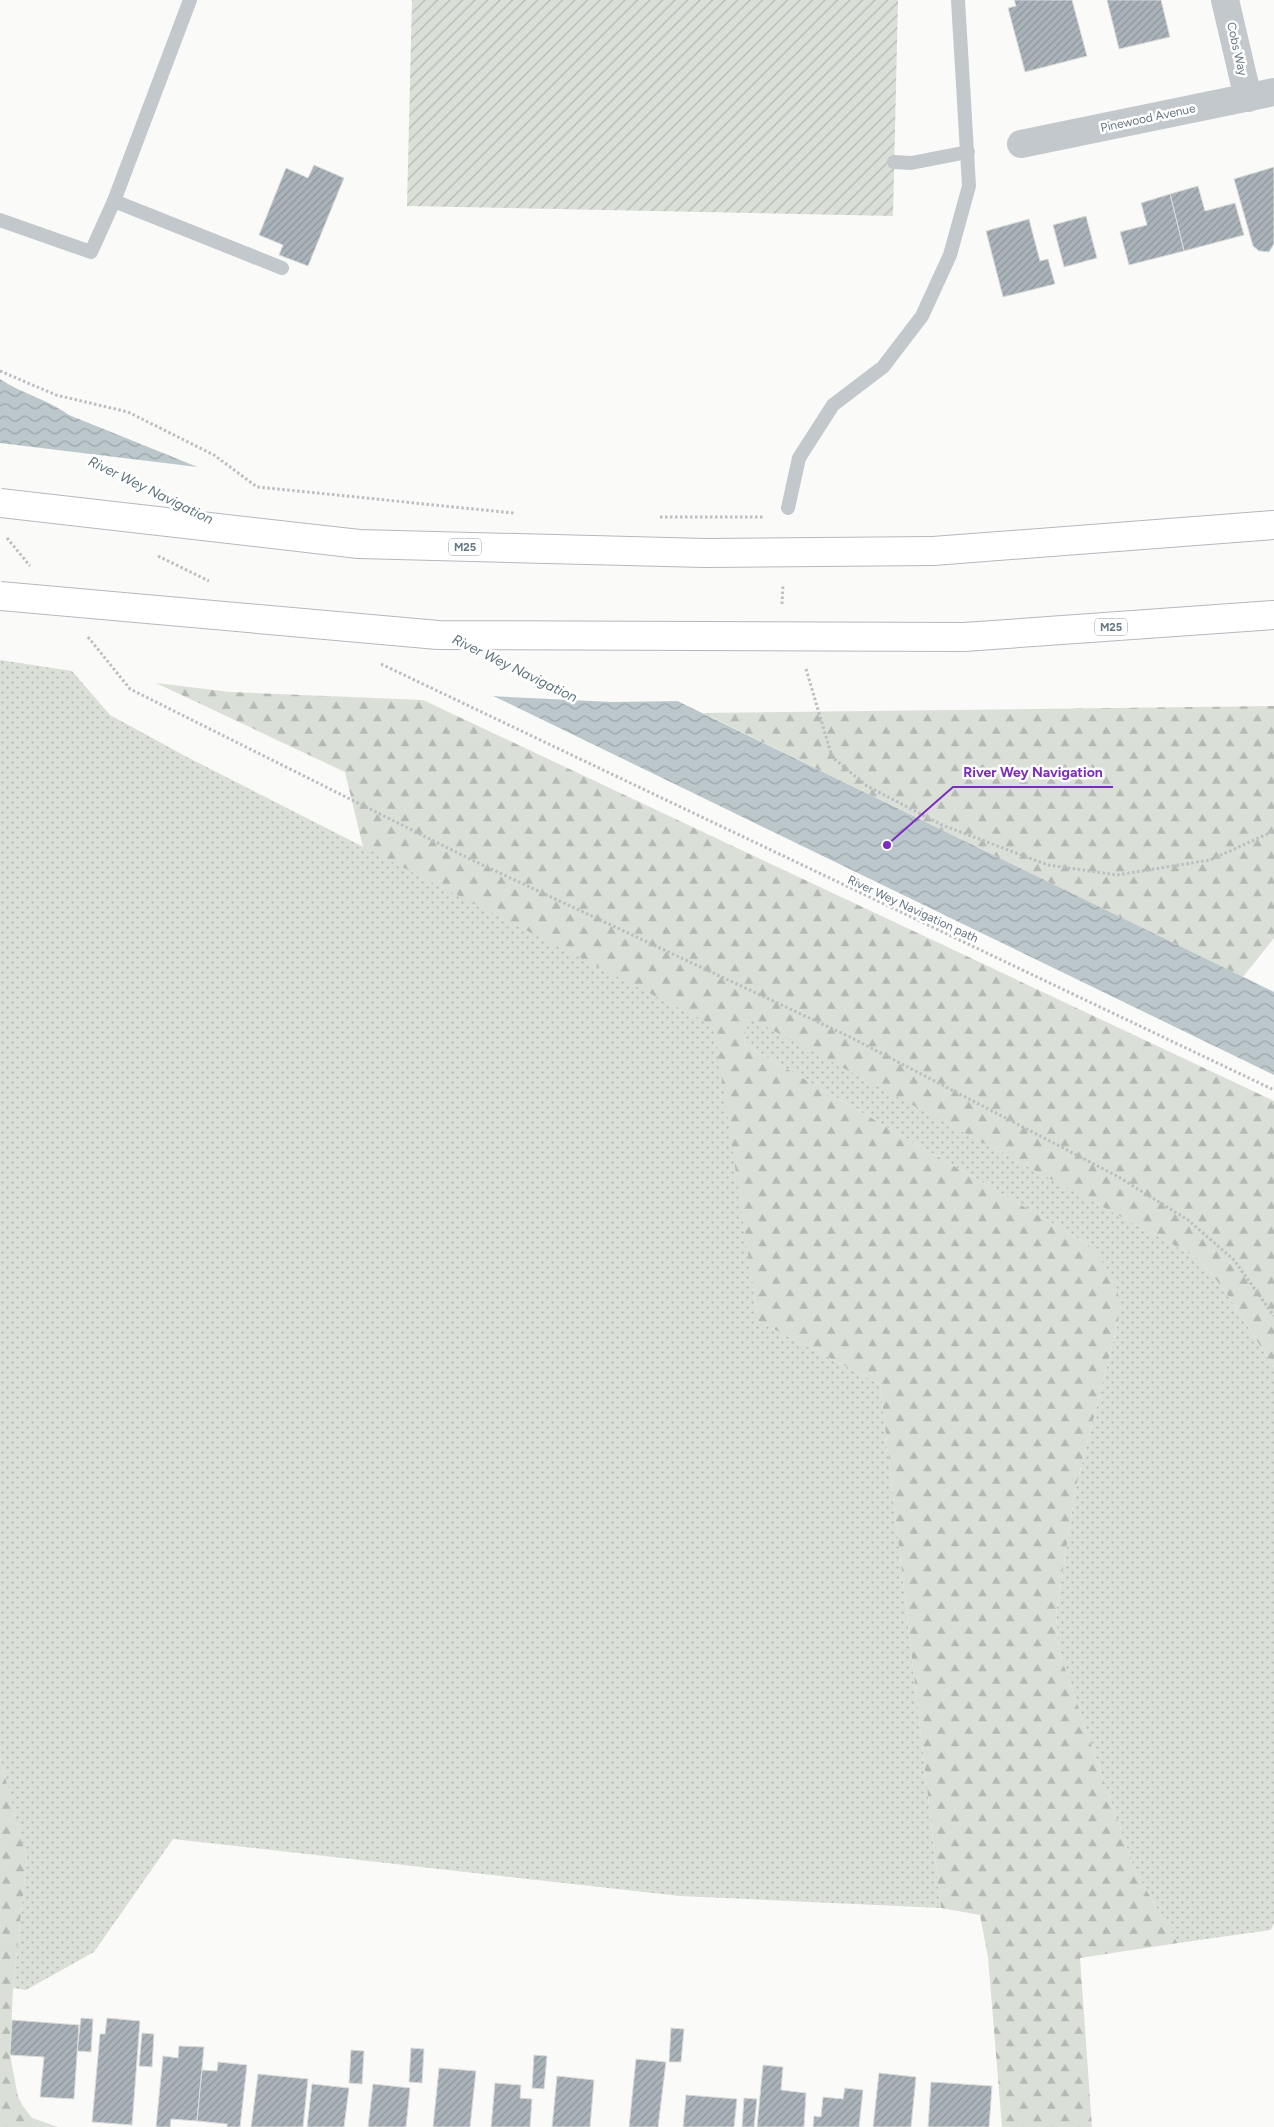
<svg xmlns="http://www.w3.org/2000/svg" width="1274" height="2127" viewBox="0 0 1274 2127" font-family="Figtree,sans-serif">
	<defs>
		<pattern id="grass-dots" width="8" height="8" patternUnits="userSpaceOnUse" patternTransform="scale(1.25)"><rect width="8" height="8" fill="#dadfd7"/><path d="M2 2h.1M6 6h.1" fill="none" stroke="#b4b9b4" stroke-width="1.8" stroke-linecap="round"/></pattern>
		<pattern id="forest-firs" width="22" height="20" patternUnits="userSpaceOnUse" patternTransform="scale(1.25)"><rect width="22" height="20" fill="#dadfd7"/><path d="M5 1l3.5 6h-7zM16 11l3.5 6h-7z" fill="#b4b9b4"/></pattern>
		<pattern id="garden-furrows" width="10" height="10" patternUnits="userSpaceOnUse" patternTransform="scale(1.25)"><rect width="10" height="10" fill="#dadfd7"/><path d="M-1 1l2-2M0 10L10 0M9 11l2-2" fill="none" stroke="#b4b9b4"/></pattern>
		<pattern id="water-waves" width="16" height="10" patternUnits="userSpaceOnUse" patternTransform="scale(1.25)"><rect width="16" height="10" fill="#bbc7cb"/><path d="M0 5q4-4 8 0t8 0" fill="none" stroke="#9ca6aa"/></pattern>
		<pattern id="building-hatch" width="6" height="6" patternUnits="userSpaceOnUse" patternTransform="scale(1.25)"><rect width="6" height="6" fill="#aab3b9"/><path d="M-1 1l2-2M0 6l6-6M5 7l2-2" fill="none" stroke="#8e969c"/></pattern>
	</defs>
	<rect width="100%" height="100%" fill="#fafaf8"/>
	<g fill="url(#grass-dots)">
		<polygon points="0,660 72,671 110,715 187,757 715,1026 758,1321 880,1384 941,1908 680,1896 173,1839 94,1952 26,1990 13,1988 27,1859 0,1758"/>
		<polygon points="748,1016 1198,1258 1223,1288 1274,1367 1274,1923 1271,1930 1178,1943 1135,1871 1059,1651 1056,1614 1076,1487 1118,1323 1088,1244 744,1044"/>
	</g>
	<g fill="url(#forest-firs)">
		<path d="M156 683 230 692 423 700 1274 1101V1367L1223 1288 1198 1258 748 1017 744 1044 1088 1244C1113 1276 1122 1281 1118 1323L1076 1487 1056 1614 1059 1651 1135 1871 1178 1943 1080 1958 1092 2127H1002L988 1957 980 1915 941 1908 880 1384 758 1321 714 1026 363 847 345 772Z"/>
		<polygon points="1274,706 1274,938 1243,977 703,713"/>
		<polygon points="0,1758 27,1859 13,1988 10,2055 18,2097 23,2106 32,2118 58,2127 0,2127"/>
	</g>
	<polygon fill="url(#garden-furrows)" points="412,0 898,0 893,216 407,206"/>
	<path fill="url(#water-waves)" d="M0 379C22 394 47 399 69 415L200 468 1274 992V1075L481 690 0 452Z"/>
	<polygon fill="#fafaf8" points="0,443 206,468 684,701 612,702 489,696 0,454"/>
	<g fill="url(#building-hatch)" stroke="#dcdcda">
		<polygon points="1014,0 1072,0 1087,56 1025,72 1008,8 1016,6"/>
		<polygon points="1107,0 1161,0 1170,37 1119,49"/>
		<polygon points="314,165 344,178 308,266 279,255 283,245 259,235 286,168 308,178"/>
		<polygon points="1274,167 1274,244 1269,252 1259,251 1253,246 1234,179"/>
		<polygon points="1198,186 1205,211 1235,203 1244,235 1184,251 1170,194"/>
		<polygon points="1170,194 1184,251 1129,265 1120,232 1147,225 1141,203"/>
		<polygon points="1086,216 1097,258 1064,267 1053,225"/>
		<polygon points="1029,219 1040,261 1048,259 1055,284 1003,297 986,231"/>
		<polygon points="81,2018 93,2019 91,2052 77,2051"/>
		<polygon points="107,2018 140,2021 132,2125 92,2122 100,2034 105,2034"/>
		<polygon points="12,2020 79,2025 74,2099 40,2097 44,2057 10,2055"/>
		<polygon points="671,2028 684,2029 681,2062 669,2062"/>
		<polygon points="142,2033 154,2034 152,2067 139,2066"/>
		<polygon points="179,2046 204,2047 197,2121 171,2119 170,2127 156,2127 163,2056 178,2058"/>
		<polygon points="411,2048 424,2049 422,2083 409,2082"/>
		<polygon points="351,2050 364,2051 362,2084 349,2083"/>
		<polygon points="534,2055 547,2056 544,2089 532,2088"/>
		<polygon points="636,2059 666,2062 658,2127 629,2127"/>
		<polygon points="218,2062 247,2065 240,2127 227,2127 227,2124 197,2121 202,2070 217,2071"/>
		<polygon points="763,2065 783,2067 781,2090 806,2093 804,2127 757,2127"/>
		<polygon points="439,2068 476,2071 470,2127 433,2127"/>
		<polygon points="879,2073 916,2077 911,2127 873,2127"/>
		<polygon points="258,2074 308,2079 303,2127 251,2127"/>
		<polygon points="557,2076 594,2080 590,2127 552,2127"/>
		<polygon points="931,2082 992,2086 989,2127 928,2127"/>
		<polygon points="495,2083 521,2085 520,2098 532,2099 530,2127 491,2127"/>
		<polygon points="312,2084 349,2088 344,2127 307,2127"/>
		<polygon points="373,2084 410,2088 406,2127 368,2127"/>
		<polygon points="845,2088 863,2090 859,2127 813,2127 814,2116 821,2117 823,2097 843,2099"/>
		<polygon points="686,2095 737,2099 734,2127 683,2127"/>
		<polygon points="744,2098 757,2099 754,2127 742,2127"/>
	</g>
	<g fill="none" stroke-linecap="round" stroke-linejoin="round">
		<defs>
			<g id="motorway">
				<polyline points="933,551 1274,525"/>
				<polyline points="964,637 1274,615"/>
			</g>
		</defs>
		<use href="#motorway" stroke="#b4b9bd" stroke-width="30"/>
		<g stroke="#bbbfc2" stroke-width="3" stroke-dasharray="2.5 2.5" stroke-linecap="butt">
			<polyline points="0,371 56,395 128,412 214,455 257,487 514,513"/>
			<polyline points="660,517 764,517"/>
			<polyline points="7,538 30,566"/>
			<polyline points="158,556 209,581"/>
			<polyline points="782,604 783,585"/>
			<polyline points="88,637 130,689 470,859 850,1037 1117,1176 1188,1220 1234,1260 1274,1316"/>
			<polyline points="381,664 1274,1090"/>
			<polyline points="806,669 832,757 867,786 942,825 1048,865 1117,875 1210,860 1274,831"/>
		</g>
		<g stroke="#c3c8cc" stroke-width="14">
			<polyline points="894,162 911,163 968,152"/>
			<polyline points="114,201 282,268"/>
			<polyline points="0,220 91,252 114,201 190,0"/>
			<polyline points="788,508 799,458 833,405 883,367 922,316 950,255 969,186 958,0"/>
		</g>
		<g stroke="#c3c8cc" stroke-width="28">
			<polyline points="1225,0 1248,98"/>
			<polyline points="1021,144 1274,92"/>
		</g>
		<use href="#motorway" stroke="#fff" stroke-width="28"/>
		<defs>
			<g id="motorway-bridge">
				<polyline points="0,503 359,544 705,553 933,551"/>
				<polyline points="0,596 438,635 964,637"/>
			</g>
		</defs>
		<use href="#motorway-bridge" stroke="#b4b9bd" stroke-width="30" stroke-linecap="butt"/>
		<use href="#motorway-bridge" stroke="#fff" stroke-width="28"/>
	</g>
	<g text-anchor="middle" stroke-width="5" stroke-linejoin="round" paint-order="stroke">
		<g fill="#fff" stroke="#939fa8" stroke-width="1">
			<rect x="449" y="538.5" width="32" height="17" rx="4"/>
			<rect x="1095" y="618.5" width="32" height="17" rx="4"/>
		</g>
		<g font-size="11" font-weight="bold" fill="#657683">
			<text x="465" y="551">M25</text>
			<text x="1111" y="631">M25</text>
		</g>
		<g font-size="12" fill="#657683" stroke="#fff">
			<text transform="translate(1237 49) rotate(77)" y="4">Cobs Way</text>
			<text transform="translate(1148 118) rotate(-12)" y="4">Pinewood Avenue</text>
			<text transform="translate(913 909) rotate(25)" y="4">River Wey Navigation path</text>
		</g>
		<g font-size="14" font-style="italic" fill="#60757c" stroke="#fff">
			<text transform="translate(151 490) rotate(26)" y="5">River Wey Navigation</text>
			<text transform="translate(515 668) rotate(26)" y="5">River Wey Navigation</text>
		</g>
	</g>
	<path fill="none" stroke="#7b2cbf" stroke-width="2" d="M887 845L953 787H1113"/>
	<circle fill="#7b2cbf" stroke="#fff" stroke-width="2" cx="887" cy="845" r="5"/>
	<g font-size="14" text-anchor="middle" font-weight="bold" fill="#7b2cbf" stroke="#fff" stroke-width="5" stroke-linejoin="round" paint-order="stroke">
		<text x="1033" y="777">River Wey Navigation</text>
	</g>
</svg>
